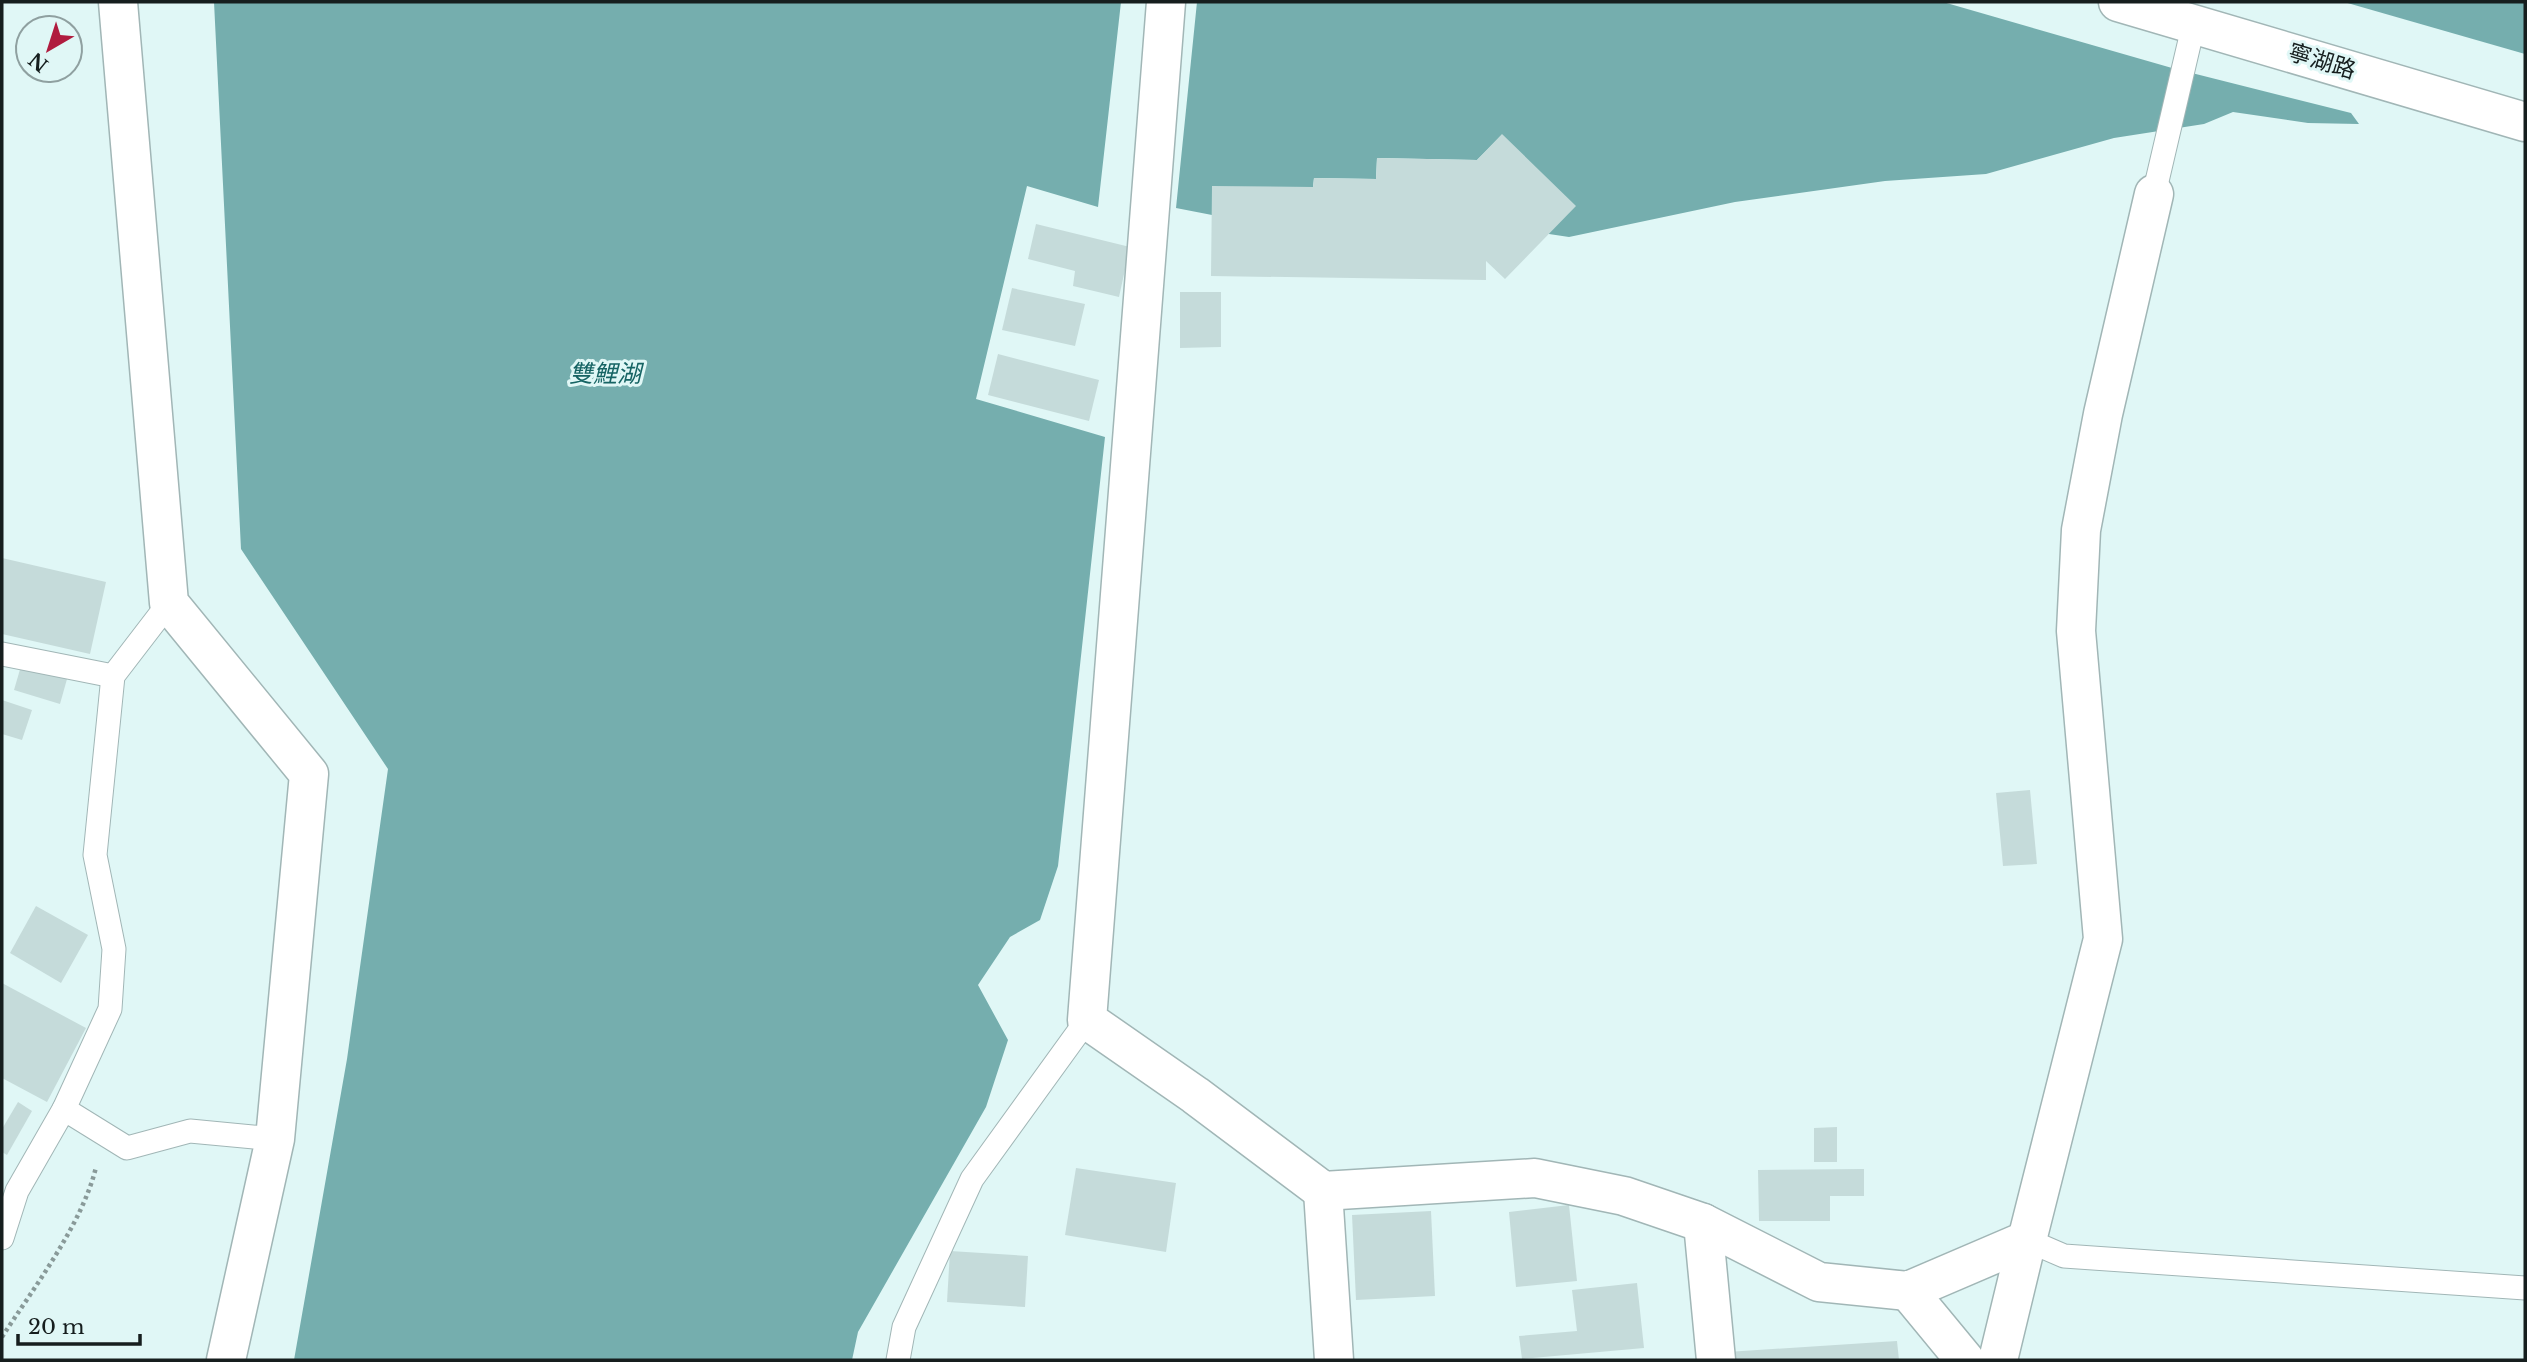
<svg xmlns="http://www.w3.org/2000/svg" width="2527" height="1362" viewBox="0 0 2527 1362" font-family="'Libre Baskerville','Noto Sans TC',serif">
	<rect width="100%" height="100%" fill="#e0f7f6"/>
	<g fill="#75aeae">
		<polygon points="214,2 1121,2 1098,207 1027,186 976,399 1105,437 1058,866 1040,920 1010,937 978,985 1008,1040 986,1107 858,1332 852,1360 294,1360 347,1059 388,769 241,549"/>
		<polygon points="1197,2 1943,2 2172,68 2351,113 2359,124 2308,123 2233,112 2204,124 2114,138 1986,174 1885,181 1735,202 1569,237 1549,234 1502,135 1477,160 1377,158 1376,179 1314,178 1313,187 1212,215 1176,208"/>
		<polygon points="2344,2 2525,2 2525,54"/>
	</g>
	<g fill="#c5dbda">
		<polygon points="1502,134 1576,206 1505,279 1486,261 1486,280 1211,276 1212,186 1313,187 1314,178 1376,179 1377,158 1477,160"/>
		<polygon points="1036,224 1130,247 1119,297 1073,286 1075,271 1028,259"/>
		<polygon points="1012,288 1085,304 1075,346 1002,330"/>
		<polygon points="1180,292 1221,292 1221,347 1180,348"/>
		<polygon points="998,354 1099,380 1089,421 988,395"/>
		<polygon points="2,558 106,582 90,654 2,634"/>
		<polygon points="21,666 67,679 60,704 14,690"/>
		<polygon points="2,700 32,710 22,740 2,734"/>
		<polygon points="2030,790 2037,864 2003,866 1996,793"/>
		<polygon points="36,906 88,935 61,983 10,953"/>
		<polygon points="2,983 86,1028 47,1102 2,1078"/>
		<polygon points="18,1102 32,1111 7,1155 2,1152 2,1129"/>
		<polygon points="1837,1127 1837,1162 1814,1162 1814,1128"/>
		<polygon points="1076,1168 1176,1183 1166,1252 1065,1235"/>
		<polygon points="1864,1169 1864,1196 1830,1196 1830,1221 1759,1221 1758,1170"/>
		<polygon points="1569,1205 1577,1281 1516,1287 1509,1212"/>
		<polygon points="1431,1211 1435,1296 1356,1300 1352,1215"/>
		<polygon points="950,1251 1028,1256 1025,1307 947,1302"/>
		<polygon points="1637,1283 1644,1348 1522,1359 1519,1336 1577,1331 1572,1290"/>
		<polygon points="1897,1341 1899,1360 1727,1360 1727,1352"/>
	</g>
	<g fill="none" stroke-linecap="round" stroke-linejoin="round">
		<defs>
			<g id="lane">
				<polyline points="2154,194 2194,23"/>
				<polyline points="2,654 113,676"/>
				<polyline points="64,1109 110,1009 114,949 95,855 113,676 169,603"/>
				<polyline points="2,1238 17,1191 64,1109 127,1148 190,1131 275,1139"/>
				<polyline points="2027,1240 2064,1256 2525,1288"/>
				<polyline points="898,1360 904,1327 972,1179 1087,1020"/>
			</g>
			<g id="street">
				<polyline points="118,2 169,603 309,774 275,1139 226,1360"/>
				<polyline points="1166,2 1087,1020 1195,1095 1323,1191 1535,1178 1624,1196 1703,1223 1819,1282 1908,1291 2027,1240 2103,939 2076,631 2081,530 2103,414 2154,194"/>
				<polyline points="1323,1191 1334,1360"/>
				<polyline points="1703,1223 1716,1360"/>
				<polyline points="1908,1291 1965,1360"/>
				<polyline points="1998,1360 2027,1240"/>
			</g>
			<polyline id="secondary" points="2118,2 2525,122"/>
		</defs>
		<use href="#lane" stroke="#a1b6b6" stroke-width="25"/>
		<use href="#street" stroke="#a1b6b6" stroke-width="41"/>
		<use href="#secondary" stroke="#a1b6b6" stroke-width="41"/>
		<path stroke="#899a99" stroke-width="4.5" stroke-dasharray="3.5 3.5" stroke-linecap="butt" d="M2 1337C33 1289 83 1223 96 1167"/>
		<use href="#lane" stroke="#fff" stroke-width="23"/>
		<use href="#street" stroke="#fff" stroke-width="38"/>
		<use href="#secondary" stroke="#fff" stroke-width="38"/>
	</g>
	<g text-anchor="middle" stroke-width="6" stroke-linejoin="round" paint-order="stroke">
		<g font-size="23" fill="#161e1e" stroke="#e0f7f6">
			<text transform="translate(2322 61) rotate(17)" y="8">寧湖路</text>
		</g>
		<g font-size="24" font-style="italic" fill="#166464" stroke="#e0f7f6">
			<text x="605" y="382">雙鯉湖</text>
		</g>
	</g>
	<rect width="2527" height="1362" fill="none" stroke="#161e1e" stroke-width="7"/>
	<g transform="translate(49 49) rotate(219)"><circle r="33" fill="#e0f7f6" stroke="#8fa0a0" stroke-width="2"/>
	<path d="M0-5L12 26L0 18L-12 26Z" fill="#b01c3f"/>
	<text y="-10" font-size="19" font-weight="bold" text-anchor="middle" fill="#161e1e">N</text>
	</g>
	<path d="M18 1334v10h122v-10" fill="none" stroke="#161e1e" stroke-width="3.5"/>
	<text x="28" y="1334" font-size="21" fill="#161e1e" stroke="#e0f7f6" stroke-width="5" paint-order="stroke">20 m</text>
</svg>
